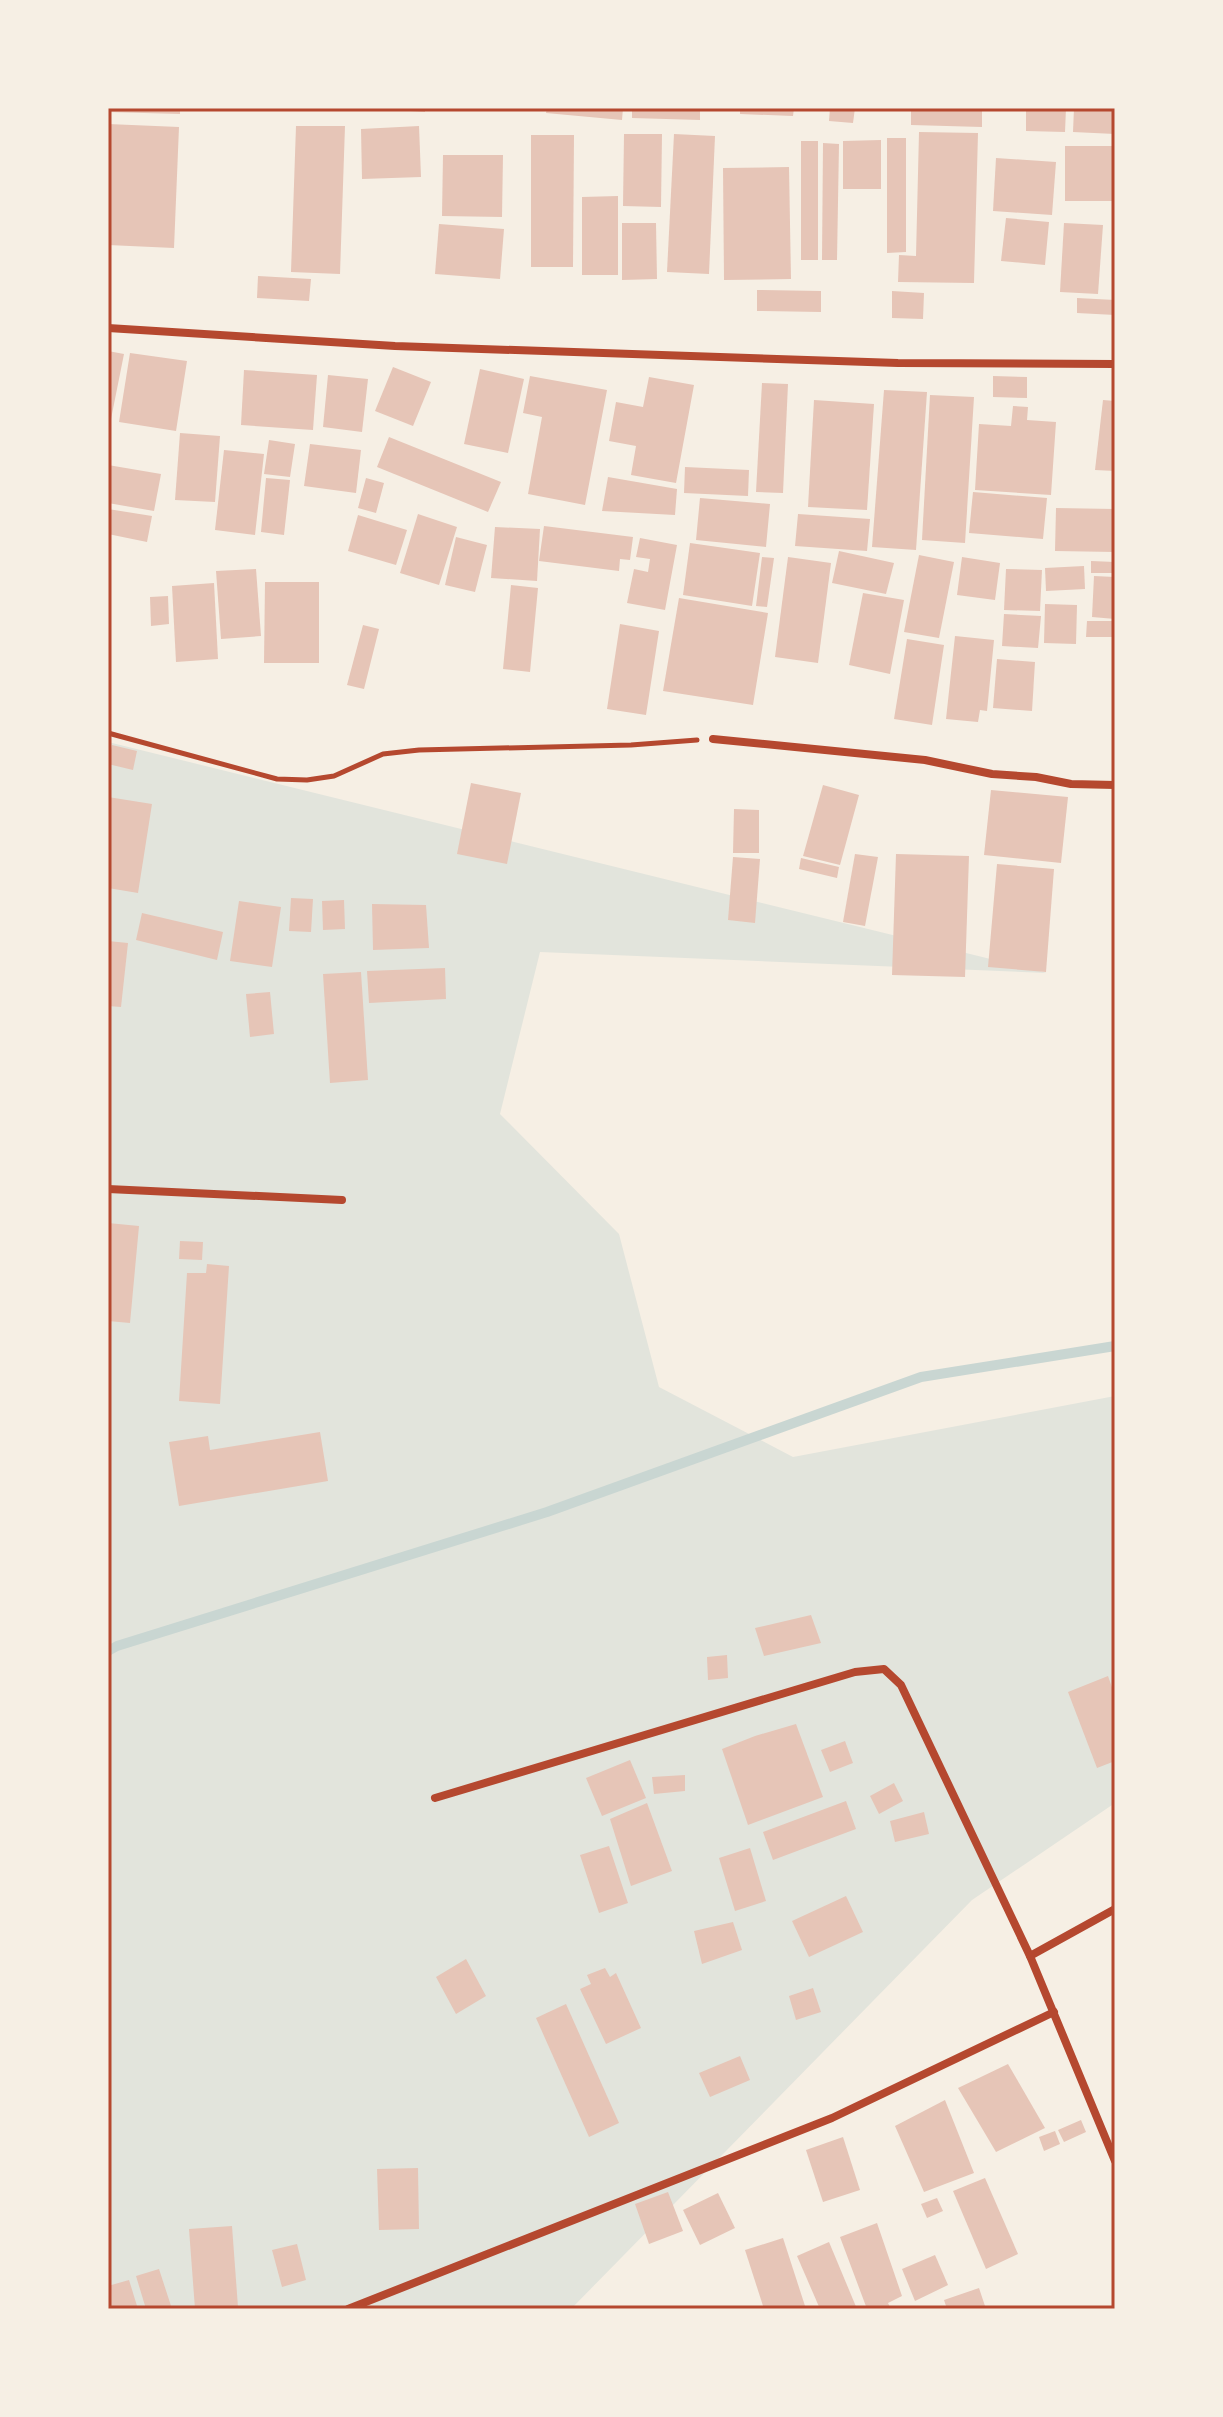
<svg xmlns="http://www.w3.org/2000/svg" width="1223" height="2417" viewBox="0 0 1223 2417" font-family="'Work Sans',sans-serif">
	<rect width="100%" height="100%" fill="#f6efe4"/>
	<polygon fill="#e2e4dc" points="108,742 1047,973 540,952 500,1114 619,1234 659,1387 793,1457 1115,1396 1115,1803 972,1900 571,2309 108,2309"/>
	<g fill="none" stroke-linecap="round" stroke-linejoin="round">
		<polyline stroke="#c9d6d2" stroke-width="10" points="108,1651 117,1646 547,1512 921,1377 1115,1346"/>
	</g>
	<g fill="#e6c5b7">
		<polygon points="108,108 180,108 180,114 108,112"/>
		<polygon points="395,108 425,108 425,112 395,110"/>
		<polygon points="547,108 623,108 622,120 546,113"/>
		<polygon points="632,108 700,108 700,120 632,118"/>
		<polygon points="740,108 794,108 793,116 740,114"/>
		<polygon points="830,108 855,108 853,123 829,121"/>
		<polygon points="911,108 982,108 982,127 911,125"/>
		<polygon points="1026,108 1066,108 1065,132 1026,131"/>
		<polygon points="1074,108 1115,108 1115,134 1073,132"/>
		<polygon points="108,124 179,127 174,248 108,245"/>
		<polygon points="296,126 345,126 340,274 291,272"/>
		<polygon points="419,126 421,177 362,179 361,129"/>
		<polygon points="919,132 978,133 974,283 898,282 899,255 916,256"/>
		<polygon points="624,134 662,134 661,207 623,206"/>
		<polygon points="674,134 715,136 709,274 667,272"/>
		<polygon points="531,135 574,135 573,267 531,267"/>
		<polygon points="887,138 906,138 906,252 887,253"/>
		<polygon points="881,140 881,189 843,189 843,141"/>
		<rect x="801" y="141" width="17" height="119"/>
		<polygon points="823,143 839,144 837,260 822,260"/>
		<rect x="1065" y="146" width="50" height="55"/>
		<polygon points="443,155 503,155 502,217 442,216"/>
		<polygon points="996,158 1056,162 1052,215 993,211"/>
		<polygon points="789,167 791,279 724,280 723,168"/>
		<polygon points="618,196 618,275 582,275 582,197"/>
		<polygon points="1006,218 1049,222 1045,265 1001,261"/>
		<polygon points="622,223 656,223 657,279 622,280"/>
		<polygon points="1064,223 1103,225 1098,294 1060,292"/>
		<polygon points="439,224 504,229 500,279 435,274"/>
		<polygon points="258,276 311,279 309,301 257,298"/>
		<polygon points="757,290 821,291 821,312 757,311"/>
		<polygon points="892,291 924,293 923,319 892,318"/>
		<polygon points="1077,298 1115,300 1115,315 1077,313"/>
		<polygon points="108,351 124,354 109,429 108,429"/>
		<polygon points="130,353 187,361 176,431 119,422"/>
		<polygon points="393,367 431,382 413,426 375,411"/>
		<polygon points="480,369 524,379 508,453 464,444"/>
		<polygon points="244,370 317,375 313,430 241,425"/>
		<polygon points="328,375 368,379 362,432 323,427"/>
		<polygon points="530,376 607,390 585,505 528,494 542,417 523,413"/>
		<polygon points="993,376 1027,377 1027,398 993,397"/>
		<polygon points="649,377 694,385 676,483 631,475 636,446 609,441 616,402 643,407"/>
		<polygon points="762,383 788,384 783,493 756,492"/>
		<polygon points="884,390 927,392 916,550 872,547"/>
		<polygon points="930,395 974,397 965,543 922,540"/>
		<polygon points="814,400 874,404 867,510 808,507"/>
		<polygon points="1103,400 1115,401 1115,471 1095,470"/>
		<polygon points="1013,406 1028,407 1027,420 1056,422 1051,495 975,490 979,424 1011,426"/>
		<polygon points="180,433 220,436 215,502 175,500"/>
		<polygon points="389,437 501,482 488,512 377,467"/>
		<polygon points="269,440 295,444 290,477 264,474"/>
		<polygon points="310,444 361,450 356,493 304,486"/>
		<polygon points="224,450 264,454 255,535 215,530"/>
		<polygon points="108,465 161,474 154,511 108,503"/>
		<polygon points="685,467 749,470 748,496 684,493"/>
		<polygon points="608,477 677,489 675,515 602,511"/>
		<polygon points="266,478 290,480 284,535 261,532"/>
		<polygon points="366,478 384,483 376,513 358,508"/>
		<polygon points="973,492 1047,498 1043,539 969,533"/>
		<polygon points="700,498 770,504 766,547 696,540"/>
		<polygon points="1056,508 1115,509 1115,552 1055,551"/>
		<polygon points="108,509 152,516 147,542 108,534"/>
		<polygon points="418,514 457,527 439,585 400,573"/>
		<polygon points="798,514 870,519 867,551 795,546"/>
		<polygon points="358,515 407,530 396,565 348,551"/>
		<polygon points="544,526 633,537 630,560 620,559 619,571 539,561"/>
		<polygon points="495,527 540,529 537,581 491,578"/>
		<polygon points="456,537 487,545 475,592 445,585"/>
		<polygon points="640,538 677,545 665,610 627,603 634,569 648,572 650,559 636,557"/>
		<polygon points="690,543 760,553 752,606 683,595"/>
		<polygon points="839,551 894,563 886,594 832,583"/>
		<polygon points="919,555 954,562 939,638 904,632"/>
		<polygon points="762,557 774,558 767,607 756,606"/>
		<polygon points="788,557 831,563 818,663 775,657"/>
		<polygon points="962,557 1000,563 995,600 957,595"/>
		<polygon points="1091,561 1115,562 1115,573 1091,573"/>
		<polygon points="1084,566 1085,589 1046,591 1045,568"/>
		<polygon points="256,569 261,636 221,639 216,571"/>
		<polygon points="1006,569 1042,570 1040,611 1004,610"/>
		<polygon points="1094,576 1115,577 1115,619 1092,617"/>
		<polygon points="265,582 319,582 319,663 264,663"/>
		<polygon points="214,583 218,659 176,662 172,586"/>
		<polygon points="511,585 538,588 530,672 503,669"/>
		<polygon points="863,593 904,600 890,674 849,665"/>
		<polygon points="168,596 169,624 151,626 150,597"/>
		<polygon points="679,598 768,613 753,705 663,691"/>
		<polygon points="1045,604 1077,605 1076,644 1044,643"/>
		<polygon points="1004,614 1041,616 1038,648 1002,646"/>
		<polygon points="1087,621 1115,621 1115,637 1086,637"/>
		<polygon points="620,624 659,631 646,715 607,709"/>
		<polygon points="363,625 379,629 364,689 347,685"/>
		<polygon points="955,636 994,640 987,711 980,710 978,722 946,719"/>
		<polygon points="907,639 944,645 932,725 894,719"/>
		<polygon points="997,659 1035,662 1032,711 993,708"/>
		<polygon points="112,745 137,751 133,770 108,764"/>
		<polygon points="471,783 521,793 507,864 457,854"/>
		<polygon points="823,785 859,795 840,865 803,856"/>
		<polygon points="991,790 1068,797 1061,863 984,855"/>
		<polygon points="108,797 152,804 138,893 108,888"/>
		<polygon points="734,809 759,810 759,853 733,853"/>
		<polygon points="855,854 878,857 865,926 843,922"/>
		<polygon points="896,854 969,856 965,977 892,975"/>
		<polygon points="733,857 760,859 755,923 728,920"/>
		<polygon points="801,858 839,867 837,878 799,869"/>
		<polygon points="997,864 1054,869 1046,972 988,967"/>
		<polygon points="291,898 313,899 311,932 289,931"/>
		<polygon points="344,900 345,929 323,930 322,901"/>
		<polygon points="239,901 281,907 272,967 230,961"/>
		<polygon points="372,904 426,905 429,948 373,950"/>
		<polygon points="142,913 223,932 217,960 136,940"/>
		<polygon points="108,941 128,943 121,1007 108,1006"/>
		<polygon points="445,968 446,999 369,1003 367,971"/>
		<polygon points="361,972 368,1080 330,1083 323,974"/>
		<polygon points="270,992 274,1034 250,1037 246,994"/>
		<polygon points="108,1223 139,1226 130,1323 108,1321"/>
		<polygon points="180,1241 203,1242 202,1260 179,1259"/>
		<polygon points="207,1264 229,1266 220,1404 179,1401 187,1273 206,1273"/>
		<polygon points="320,1432 328,1481 179,1506 169,1442 208,1436 210,1450"/>
		<polygon points="811,1615 821,1643 764,1656 755,1628"/>
		<polygon points="727,1655 728,1678 708,1680 707,1657"/>
		<polygon points="1108,1676 1115,1696 1115,1761 1097,1768 1068,1692"/>
		<polygon points="796,1724 823,1797 748,1825 722,1749 755,1736"/>
		<polygon points="845,1741 853,1763 830,1772 821,1750"/>
		<polygon points="630,1760 646,1798 602,1816 586,1778"/>
		<polygon points="685,1775 685,1791 654,1794 652,1777"/>
		<polygon points="894,1783 903,1801 879,1814 870,1796"/>
		<polygon points="846,1801 856,1829 773,1860 763,1832"/>
		<polygon points="647,1803 672,1871 631,1886 610,1819"/>
		<polygon points="924,1812 929,1834 895,1842 890,1821"/>
		<polygon points="609,1846 628,1903 599,1913 580,1855"/>
		<polygon points="750,1848 766,1901 735,1911 719,1858"/>
		<polygon points="846,1896 863,1932 809,1957 792,1921"/>
		<polygon points="733,1922 742,1950 702,1964 694,1931"/>
		<polygon points="466,1959 486,1996 456,2014 436,1977"/>
		<polygon points="605,1968 610,1977 616,1973 641,2028 606,2044 580,1989 591,1984 587,1975"/>
		<polygon points="813,1988 821,2012 796,2020 789,1996"/>
		<polygon points="566,2004 619,2123 589,2137 536,2018"/>
		<polygon points="740,2056 750,2080 710,2097 699,2073"/>
		<polygon points="1008,2064 1045,2128 996,2152 958,2088"/>
		<polygon points="945,2100 974,2173 924,2192 895,2126"/>
		<polygon points="1081,2120 1086,2132 1064,2142 1058,2130"/>
		<polygon points="1055,2131 1060,2144 1044,2151 1039,2137"/>
		<polygon points="843,2137 860,2190 823,2202 806,2150"/>
		<polygon points="418,2168 419,2229 379,2230 377,2169"/>
		<polygon points="985,2178 1018,2254 986,2269 953,2191"/>
		<polygon points="668,2192 683,2231 649,2244 635,2204"/>
		<polygon points="718,2193 735,2228 700,2245 683,2210"/>
		<polygon points="937,2198 943,2211 927,2218 921,2204"/>
		<polygon points="877,2223 902,2296 888,2303 891,2309 878,2309 877,2306 867,2309 840,2237"/>
		<polygon points="232,2226 238,2307 195,2309 189,2229"/>
		<polygon points="783,2238 806,2309 764,2309 745,2250"/>
		<polygon points="829,2242 857,2309 820,2309 797,2256"/>
		<polygon points="297,2244 306,2280 282,2287 272,2250"/>
		<polygon points="935,2255 948,2285 915,2301 902,2269"/>
		<polygon points="159,2269 172,2309 146,2309 136,2276"/>
		<polygon points="129,2280 138,2309 108,2309 108,2286"/>
		<polygon points="979,2288 986,2309 947,2309 944,2300"/>
	</g>
	<g fill="none" stroke-linecap="round" stroke-linejoin="round">
		<polyline stroke="#b5482f" stroke-width="5" points="108,733 277,779 307,780 334,776 383,754 419,750 631,745 697,740"/>
		<g stroke="#b5482f" stroke-width="8">
			<polyline points="108,328 395,346 898,363 1115,364"/>
			<polyline points="713,739 925,760 992,774 1036,777 1071,784 1115,785"/>
			<polyline points="108,1189 342,1200"/>
			<polyline points="435,1798 855,1672 884,1669 901,1685 1030,1956 1115,2161"/>
			<polyline points="1030,1956 1115,1909"/>
			<polyline points="348,2309 832,2118 1054,2012"/>
		</g>
	</g>
	<rect width="1223" height="2417" fill="none" stroke="#f6efe4" stroke-width="220"/>
	<rect x="110" y="110" width="1003" height="2197" fill="none" stroke="#b5482f" stroke-width="3"/>
</svg>
